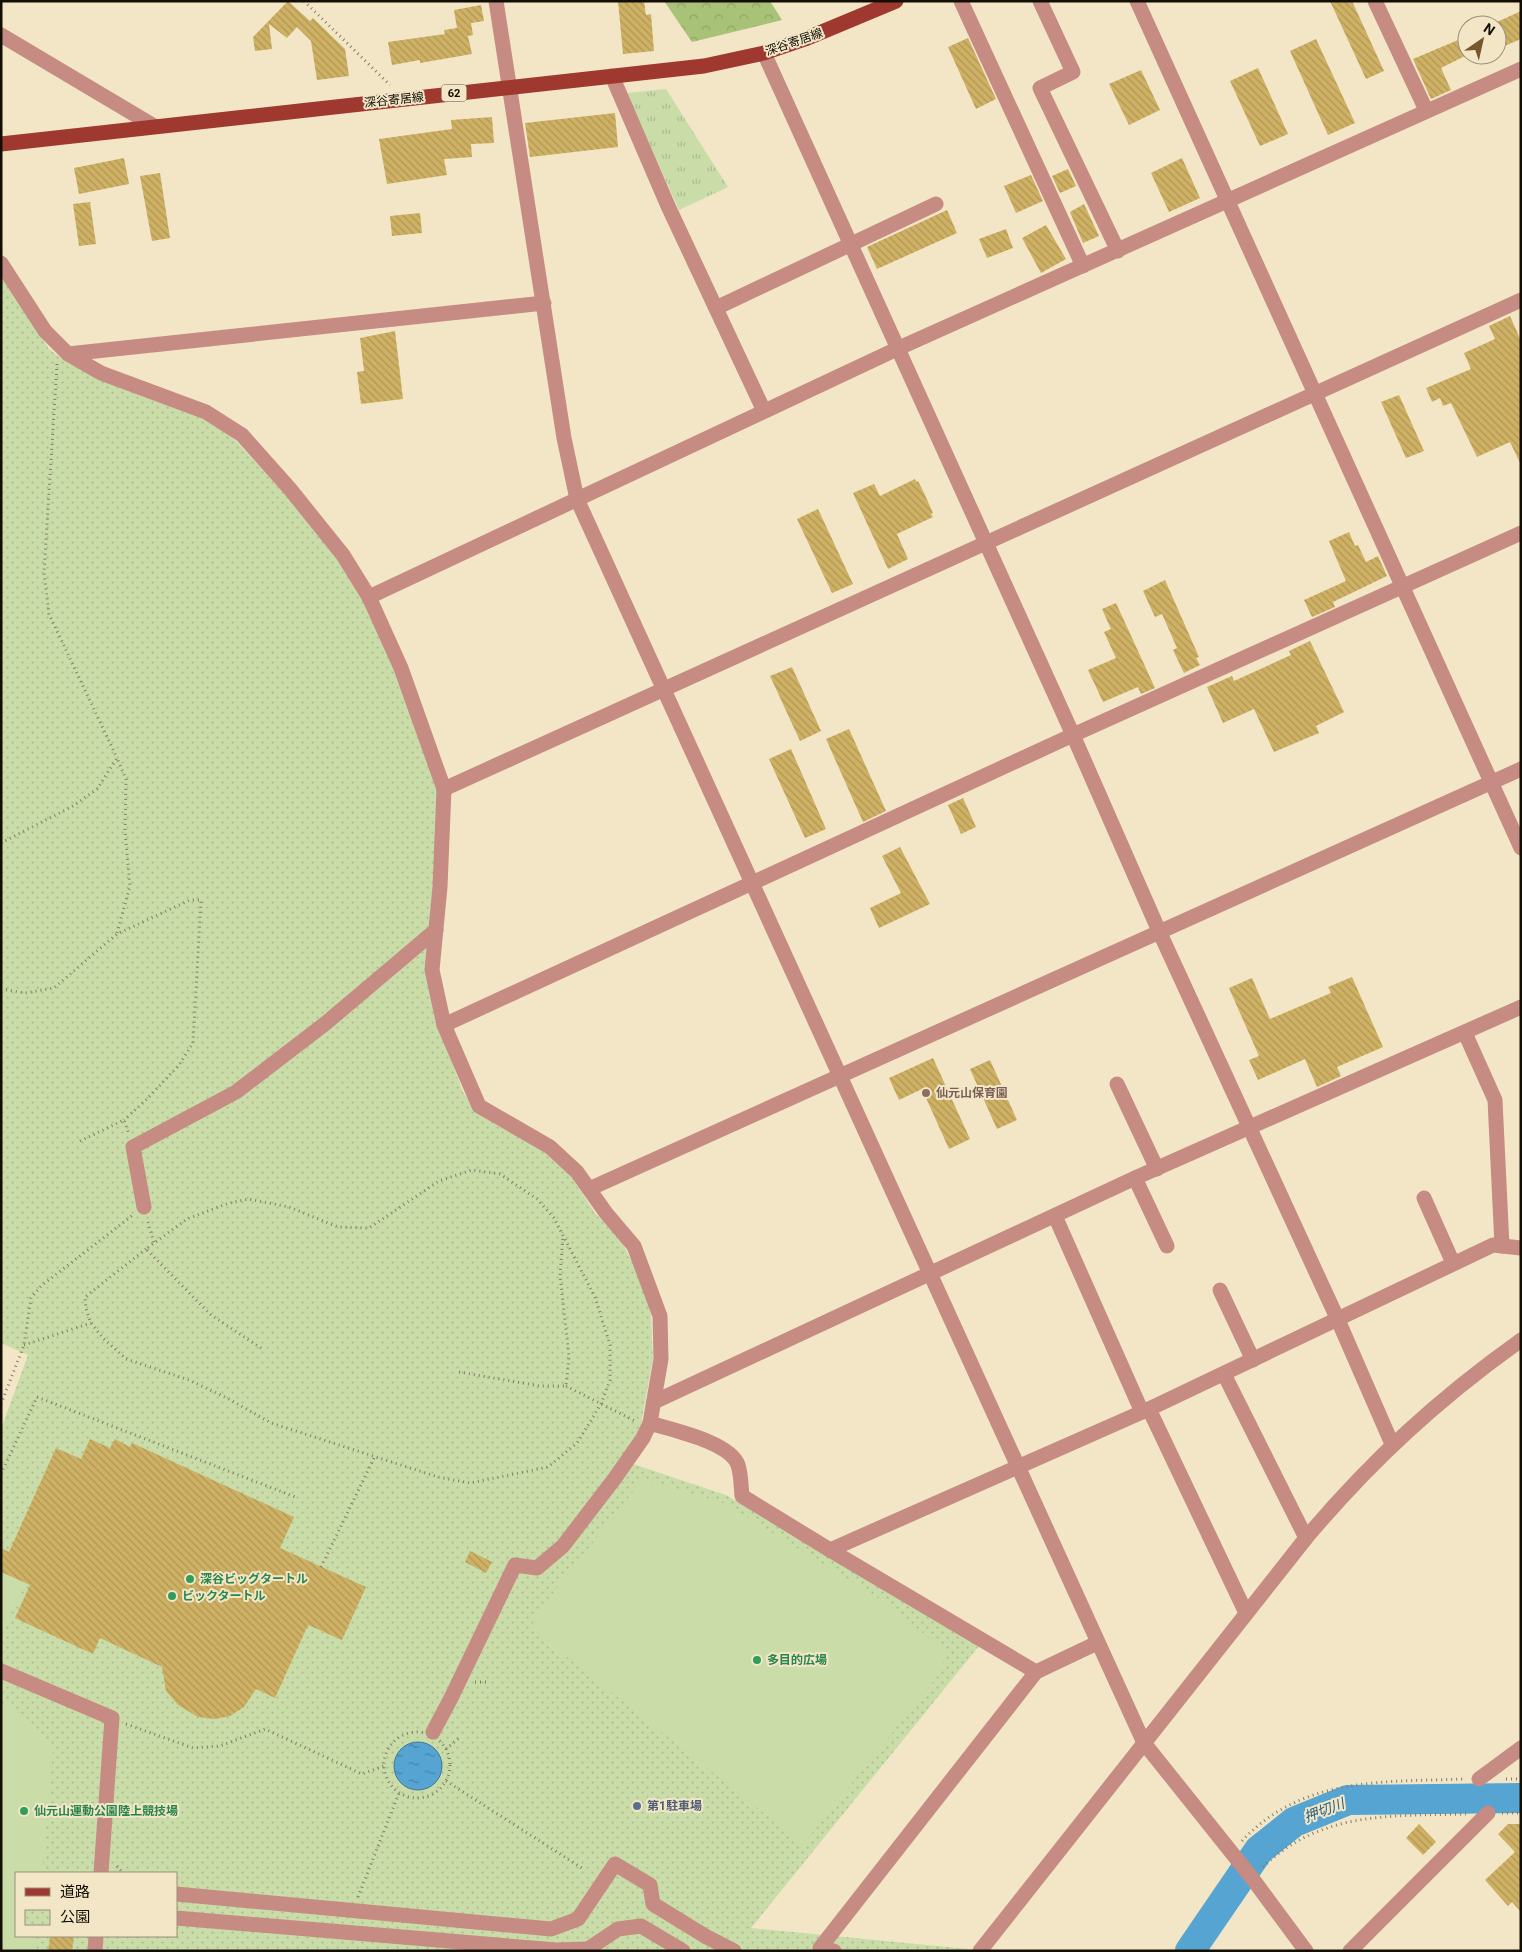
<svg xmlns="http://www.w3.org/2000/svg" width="1522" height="1952" viewBox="0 0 1522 1952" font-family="Roboto,'Noto Sans JP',sans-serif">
	<defs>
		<pattern id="grass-tufts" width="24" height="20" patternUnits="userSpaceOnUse" patternTransform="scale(1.25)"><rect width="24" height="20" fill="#cadda9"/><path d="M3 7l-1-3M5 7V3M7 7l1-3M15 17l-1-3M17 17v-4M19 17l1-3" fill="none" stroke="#acbc90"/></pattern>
		<pattern id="forest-crowns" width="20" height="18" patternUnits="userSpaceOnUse" patternTransform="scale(1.25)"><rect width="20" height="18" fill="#a8c277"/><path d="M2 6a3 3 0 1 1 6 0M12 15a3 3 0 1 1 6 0" fill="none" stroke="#90a665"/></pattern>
		<pattern id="park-dots" width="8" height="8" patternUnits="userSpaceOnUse" patternTransform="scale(1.25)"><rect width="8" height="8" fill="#cadda9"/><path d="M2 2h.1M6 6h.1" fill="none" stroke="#acbc90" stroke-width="1.8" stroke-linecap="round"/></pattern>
		<pattern id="water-ripples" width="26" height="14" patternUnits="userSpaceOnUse" patternTransform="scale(1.25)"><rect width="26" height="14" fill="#55a4d2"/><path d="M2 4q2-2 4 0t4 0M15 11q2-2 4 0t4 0" fill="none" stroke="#4584a8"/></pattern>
		<pattern id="building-back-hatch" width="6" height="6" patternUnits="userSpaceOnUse" patternTransform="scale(1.25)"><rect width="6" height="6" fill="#ceb164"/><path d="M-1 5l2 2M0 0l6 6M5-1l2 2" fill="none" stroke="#b09755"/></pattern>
	</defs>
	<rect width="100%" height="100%" fill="#f3e6c7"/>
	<polygon fill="url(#grass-tufts)" points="666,89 728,187 679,210 626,93"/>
	<polygon fill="url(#forest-crowns)" points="664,1 770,1 782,20 692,42"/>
	<path fill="url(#park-dots)" fill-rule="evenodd" d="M1 274 49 349 65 361 92 374 210 420 236 441 294 503 338 557 365 600 397 674 440 795 434 1013 463 1092 476 1111 542 1150 571 1176 595 1213 621 1240 644 1285 651 1315 653 1358 640 1430 621 1460 726 1495 979 1646 751 1928 968 1949 967 1951H1V1429L28 1355 1 1343ZM16 1873H176V1936H16Z"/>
	<g fill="#cadda9">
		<polygon points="643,1479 724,1503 880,1599 944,1650 943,1669 803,1844 534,1631 533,1625 535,1616"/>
		<polygon points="1,1572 26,1583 1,1635"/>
		<polygon points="1,1703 10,1707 53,1750 42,1873 16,1873 16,1936 36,1936 35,1951 1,1951"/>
	</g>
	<circle fill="url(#water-ripples)" stroke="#417794" cx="418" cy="1766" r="24"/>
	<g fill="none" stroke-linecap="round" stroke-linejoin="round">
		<polyline stroke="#55a4d2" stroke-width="30" points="1190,1951 1259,1850 1294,1822 1348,1800 1521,1798"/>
	</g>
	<g fill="url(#building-back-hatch)">
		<polygon points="288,1 310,21 313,18 345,49 349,76 317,80 311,41 297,27 287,38 269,24 272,49 255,51 253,37"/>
		<polygon points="618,1 644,1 646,15 651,14 654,51 623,54"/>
		<polygon points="1330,1 1352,1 1384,71 1366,79"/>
		<polygon points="481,5 484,21 471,23 473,35 468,36 472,54 420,63 420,60 392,65 388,42 445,34 444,30 457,28 454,10"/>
		<polygon points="1521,11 1521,39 1502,47 1497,38 1497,22"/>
		<polygon points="968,38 996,99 976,109 948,47"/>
		<polygon points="1316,39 1355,123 1328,135 1290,51"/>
		<polygon points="1458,40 1465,56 1441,68 1451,90 1431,99 1413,59"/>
		<polygon points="1258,68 1288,134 1260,146 1230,81"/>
		<polygon points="1141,70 1160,110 1129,125 1109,84"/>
		<polygon points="615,113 618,147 530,157 525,123"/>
		<polygon points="492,117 494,143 471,144 472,157 444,159 447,175 387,184 379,139 452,129 451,120"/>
		<polygon points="124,158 129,184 79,194 74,168"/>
		<polygon points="1182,158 1200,198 1169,212 1151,173"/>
		<polygon points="1068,169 1076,186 1060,193 1052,176"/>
		<polygon points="160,173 170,238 152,241 140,176"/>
		<polygon points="1031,175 1043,201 1016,213 1004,186"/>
		<polygon points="90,202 96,244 79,246 73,204"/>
		<polygon points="1084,204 1099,236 1083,243 1070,212"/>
		<polygon points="947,210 957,233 877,269 867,247"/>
		<polygon points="420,213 422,233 392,236 390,216"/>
		<polygon points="1046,225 1066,259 1041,273 1022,238"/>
		<polygon points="1006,229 1013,248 987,258 979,239"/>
		<polygon points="1510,316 1521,341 1521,465 1510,442 1477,457 1451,403 1443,406 1440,398 1432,402 1426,388 1471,369 1464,353 1495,339 1489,326"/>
		<polygon points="395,331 403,399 361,404 357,372 364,371 360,338"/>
		<polygon points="1399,395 1424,451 1406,458 1381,402"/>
		<polygon points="915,479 916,482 918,481 925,495 933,513 931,514 933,517 897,534 908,559 888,569 853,493 874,484 880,496"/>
		<polygon points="818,509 853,584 832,593 797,519"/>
		<polygon points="1349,532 1355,546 1358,545 1366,562 1378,556 1387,576 1333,602 1335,607 1312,617 1304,600 1346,581 1329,541"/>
		<polygon points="1165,580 1199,657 1196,658 1200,665 1184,673 1173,650 1177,648 1162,614 1155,617 1143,591"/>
		<polygon points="1116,603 1155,688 1141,694 1138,687 1103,702 1088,670 1116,658 1104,632 1111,629 1102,609"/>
		<polygon points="1310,641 1344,712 1316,726 1319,733 1274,752 1254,709 1223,723 1207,687 1232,676 1234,681 1291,655 1289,651"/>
		<polygon points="792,667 821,731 800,741 770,676"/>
		<polygon points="849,729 886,811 863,822 826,739"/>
		<polygon points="791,749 826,829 805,838 769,759"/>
		<polygon points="963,798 976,827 961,834 948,805"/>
		<polygon points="900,847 930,904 879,928 870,908 901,893 882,856"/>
		<polygon points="1352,977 1383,1047 1337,1067 1341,1076 1317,1087 1305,1059 1258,1080 1249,1060 1259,1056 1229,988 1252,978 1270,1019 1331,993 1328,987"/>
		<polygon points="933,1058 970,1139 949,1149 922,1089 899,1100 889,1078"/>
		<polygon points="990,1060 1017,1120 997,1129 970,1069"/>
		<polygon points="90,1439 110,1448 115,1439 130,1447 132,1443 294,1517 280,1548 366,1587 342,1640 308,1625 275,1698 256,1689 244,1707 230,1716 215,1719 198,1717 178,1705 166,1691 162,1667 100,1638 93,1654 15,1618 30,1585 1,1572 1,1548 9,1552 56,1448 81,1459"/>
		<polygon points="470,1551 492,1562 486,1573 465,1562"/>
		<polygon points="1419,1824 1436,1842 1423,1855 1406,1838"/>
		<polygon points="1508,1824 1521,1824 1521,1912 1512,1902 1508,1906 1485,1880 1515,1852 1498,1834"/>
		<polygon points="50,1936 74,1936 72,1951 48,1951"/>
	</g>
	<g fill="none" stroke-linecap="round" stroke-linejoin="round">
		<g stroke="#857c68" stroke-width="3" stroke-dasharray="1 4" stroke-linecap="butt">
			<polyline points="304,1 390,85"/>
			<polyline points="57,364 44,573 49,614 117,758"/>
			<polyline points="1,843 73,806 97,789 117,758 126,779 125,831 130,886 117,933"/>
			<polyline points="1,989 25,993 54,988 117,934 190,900 201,900 193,1043 179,1065 146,1100 124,1120"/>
			<polyline points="80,1141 124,1120 128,1132"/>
			<polyline points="148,1222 154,1243"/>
			<polyline points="146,1249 85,1297 86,1309 91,1323 103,1338 126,1359 189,1380 227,1398 271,1423 438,1477 470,1483 548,1467 577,1443 601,1404 610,1380 610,1345 595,1297 554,1218 537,1199 500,1174 472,1170 439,1181 369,1228 338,1227 289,1207 249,1199 229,1203 187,1219 146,1249 211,1315 264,1350"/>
			<polyline points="24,1345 91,1323"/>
			<polyline points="459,1372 540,1386 566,1386 569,1357 560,1275 563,1235"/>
			<polyline points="566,1386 635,1421"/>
			<polyline points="1,1404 24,1345 31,1298 41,1286 133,1215"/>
			<polyline points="1,1474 37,1397 298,1498"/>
			<polyline points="321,1567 374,1458"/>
			<polyline points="475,1682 486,1682"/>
			<polyline points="126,1724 193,1748 220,1746 265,1729 362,1774 384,1766"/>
			<circle cx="417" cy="1765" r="33"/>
			<polyline points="446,1749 459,1738"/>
			<polyline points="1506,1779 1521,1779"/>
			<polyline points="446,1781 585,1870"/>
			<polyline points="1502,1813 1521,1813"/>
			<path d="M1242 1841C1302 1776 1385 1782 1465 1779"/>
			<polyline points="117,1866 123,1873"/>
			<path d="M1263 1867C1321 1811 1391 1816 1466 1814"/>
			<polyline points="358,1897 399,1793"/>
		</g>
		<g stroke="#c68c83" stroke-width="15">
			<polyline points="496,1 564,438 577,499 1144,1743 1252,1878 1306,1951"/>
			<polyline points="961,1 1083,266"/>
			<polyline points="1040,1 1073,72 1040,88 1118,251"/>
			<polyline points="1137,1 1521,848"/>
			<polyline points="1375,1 1426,110"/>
			<polyline points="1,35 154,126"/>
			<polyline points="764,53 1073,735 1159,931 1338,1320 1392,1444"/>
			<polyline points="612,76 668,206 764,411"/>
			<path d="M1 263 45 331 68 354 101 373 206 412 242 435 290 489 343 555 369 597 401 668 444 789 440 887 432 970 444 1025 479 1106 550 1147 577 1172 606 1213 634 1246 660 1316 661 1359 650 1423C672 1430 730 1442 738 1465 741 1474 741 1486 742 1496L830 1550"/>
			<polyline points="716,308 936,204"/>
			<polyline points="68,354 544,303"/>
			<polyline points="369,597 899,348 1521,69"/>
			<polyline points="444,789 1521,300"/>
			<polyline points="444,1025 1073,735 1521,533"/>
			<polyline points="1465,1033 1495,1100 1502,1246"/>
			<polyline points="1117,1084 1157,1169"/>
			<polyline points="1135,1178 1167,1246"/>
			<polyline points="589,1189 1521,769"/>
			<polyline points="1424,1198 1453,1263"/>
			<polyline points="144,1207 133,1147 236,1092 326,1023 436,930"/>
			<polyline points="1055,1216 1142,1412"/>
			<polyline points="1220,1290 1253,1360"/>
			<polyline points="1224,1374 1306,1538"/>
			<polyline points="654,1402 1135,1178 1521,1007"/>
			<polyline points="1149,1409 1246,1613"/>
			<polyline points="1097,1643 1036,1672 830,1550 1149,1409 1493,1245 1521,1248"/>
			<polyline points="1,1671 112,1718 101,1873"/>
			<polyline points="433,1732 451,1698 515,1565 537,1568 563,1546 615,1478 643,1438 650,1423"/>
			<polyline points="1479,1779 1521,1748"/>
			<polyline points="176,1894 551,1929 578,1919 615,1864 650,1885 653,1904 705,1936 734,1951"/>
			<polyline points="176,1918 556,1950 588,1949 618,1929 641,1926 683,1951"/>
			<polyline points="95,1951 96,1936"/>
			<polyline points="834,1951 820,1948 1036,1672"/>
			<path d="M980 1951 1306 1538C1371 1461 1438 1399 1521 1340"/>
			<polyline points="1350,1951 1488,1813"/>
		</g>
		<polyline stroke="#9f382f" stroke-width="15" points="1,144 704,66 764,53 805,39 896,1"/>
	</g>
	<circle fill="#8d6e63" stroke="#f3e6c7" stroke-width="2" cx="926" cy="1093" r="5"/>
	<g fill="#2e9e5b" stroke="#f3e6c7" stroke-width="2">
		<circle cx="190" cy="1579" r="5"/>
		<circle cx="172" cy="1596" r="5"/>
		<circle cx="757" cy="1660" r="5"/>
		<circle cx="24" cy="1811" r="5"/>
	</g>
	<circle fill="#5c6f8a" stroke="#f3e6c7" stroke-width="2" cx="637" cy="1806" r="5"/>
	<g text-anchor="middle" stroke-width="4" stroke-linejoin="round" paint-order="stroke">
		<rect fill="#f3e6c7" stroke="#564f3e" stroke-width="1" x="441.5" y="84.5" width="25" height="17" rx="4"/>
		<g font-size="11" font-weight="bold" fill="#120e04">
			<text x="454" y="97">62</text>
		</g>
		<g font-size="12" fill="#120e04" stroke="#f3e6c7">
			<text transform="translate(794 42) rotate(-19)" y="4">深谷寄居線</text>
			<text transform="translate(394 100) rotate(-6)" y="4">深谷寄居線</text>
		</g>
		<g font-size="12" font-weight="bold" fill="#785e54" stroke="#f3e6c7" text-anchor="start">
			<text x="936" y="1097">仙元山保育園</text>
		</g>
		<g font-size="12" font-weight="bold" fill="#27864d" stroke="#f3e6c7" text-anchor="start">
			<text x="200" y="1583">深谷ビッグタートル</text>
			<text x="182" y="1600">ビックタートル</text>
			<text x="767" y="1664">多目的広場</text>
			<text x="34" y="1815">仙元山運動公園陸上競技場</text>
		</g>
		<g font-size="12" font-weight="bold" fill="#4e5e75" stroke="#f3e6c7" text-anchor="start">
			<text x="647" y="1810">第1駐車場</text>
		</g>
		<g font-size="14" font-style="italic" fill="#235e7e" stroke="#f3e6c7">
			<text transform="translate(1324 1810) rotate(-21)" y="5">押切川</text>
		</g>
	</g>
	<rect width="1522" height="1952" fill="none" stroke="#120e04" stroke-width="5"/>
	<rect x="15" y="1872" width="162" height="65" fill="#f3e6c7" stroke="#999079"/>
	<rect x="25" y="1888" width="25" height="8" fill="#9f382f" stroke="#999079"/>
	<text x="60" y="1897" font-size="15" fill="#120e04">道路</text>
	<rect x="25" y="1910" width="25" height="15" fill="url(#park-dots)" stroke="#999079"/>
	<text x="60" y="1922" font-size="15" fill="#120e04">公園</text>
	<g transform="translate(1482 40) rotate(34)"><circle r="24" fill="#f3e6c7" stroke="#999079"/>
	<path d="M0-4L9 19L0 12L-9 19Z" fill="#78572e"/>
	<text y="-8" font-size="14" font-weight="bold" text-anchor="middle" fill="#120e04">N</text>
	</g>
</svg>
